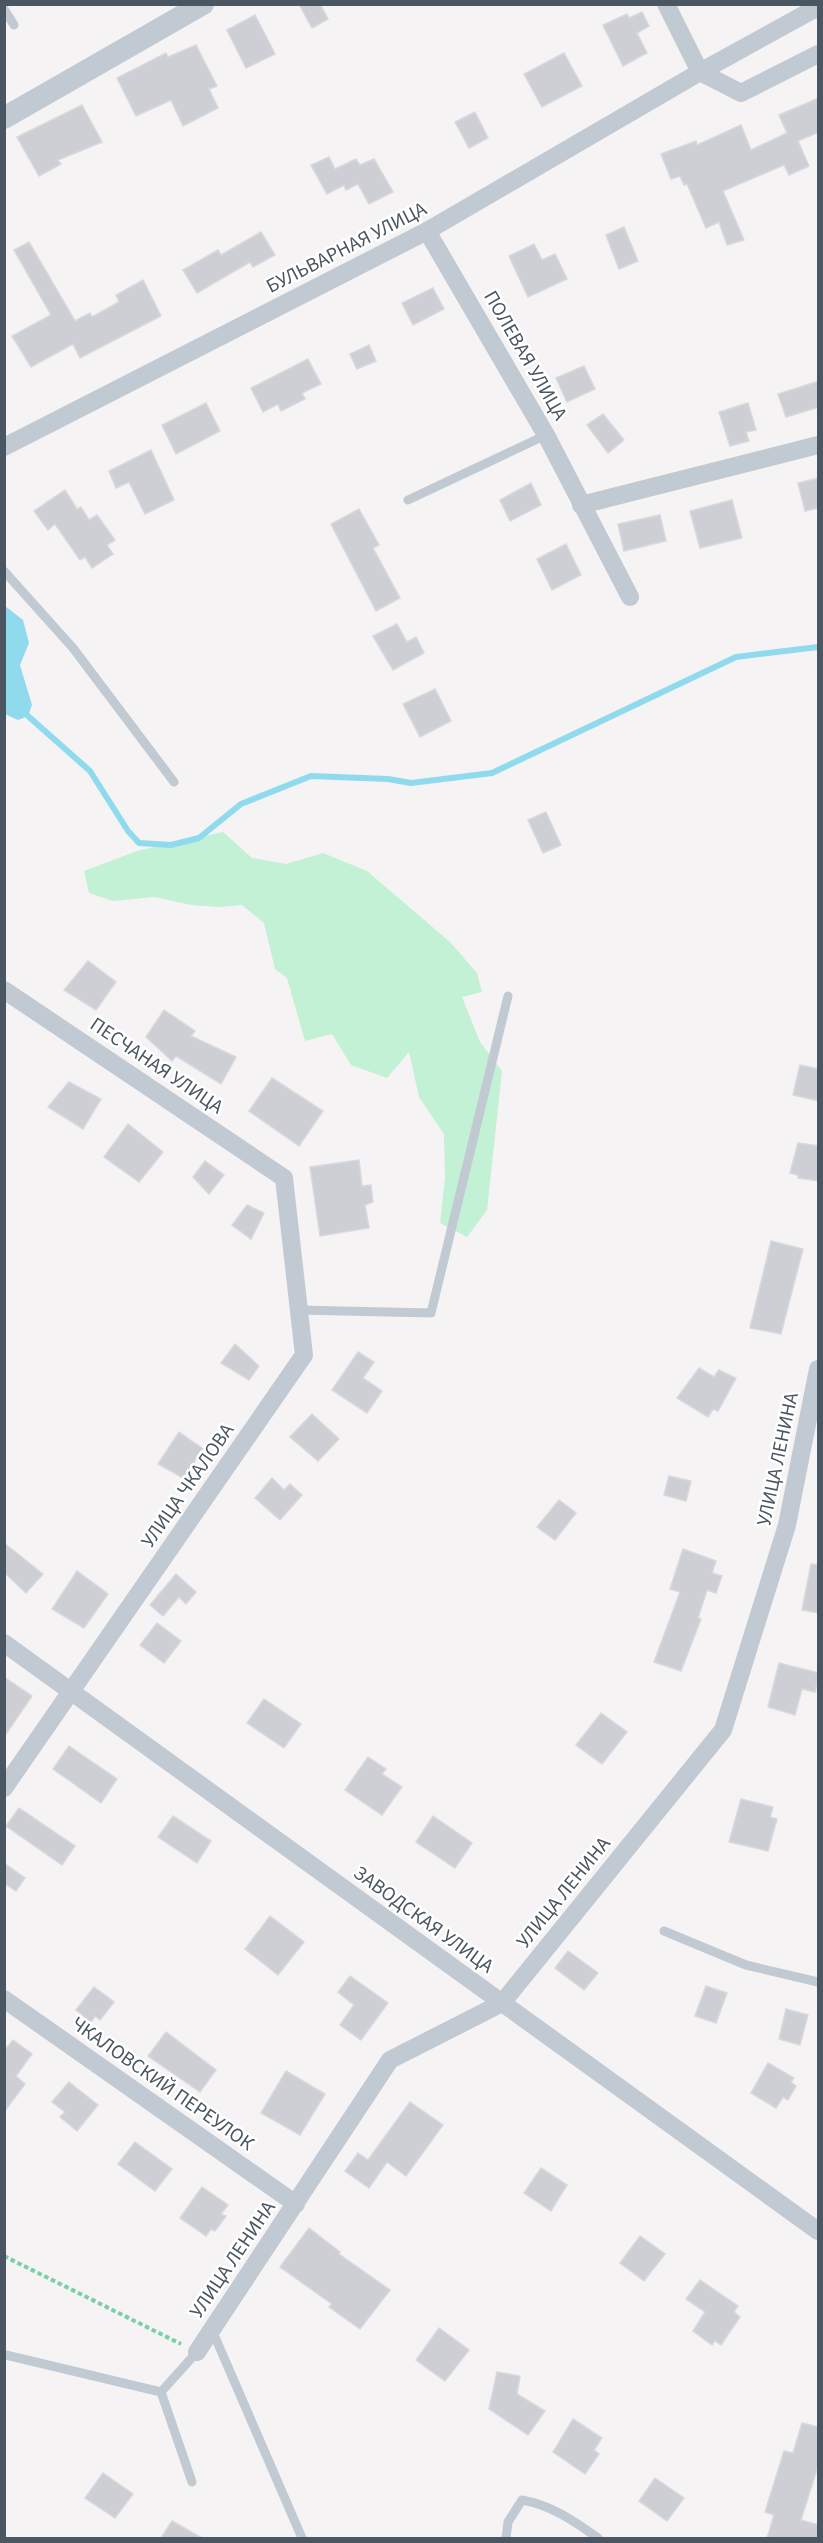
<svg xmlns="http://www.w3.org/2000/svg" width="823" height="2543" viewBox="0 0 823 2543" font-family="'Source Sans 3',sans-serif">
	<rect width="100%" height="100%" fill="#f5f3f3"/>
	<polygon fill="#c3f1d5" points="223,832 252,858 286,864 323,853 367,871 450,942 477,973 482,992 462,997 480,1042 502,1071 487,1210 467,1237 440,1223 445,1178 444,1134 419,1097 409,1052 387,1078 351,1065 332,1034 305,1041 287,978 275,969 264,923 242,905 219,907 191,905 155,897 113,901 89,893 84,871 137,851"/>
	<polygon fill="#90daee" points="5,606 23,620 29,643 20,665 32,705 28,716 18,720 5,714"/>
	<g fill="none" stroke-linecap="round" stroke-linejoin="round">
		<polyline stroke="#90daee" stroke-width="6" points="28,716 90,771 128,831 139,843 171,845 199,838 241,804 311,776 388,779 411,783 492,773 736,657 818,647"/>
	</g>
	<g fill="#cdcfd5" stroke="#d7d9de" stroke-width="1.5">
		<polygon points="299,4 320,4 328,19 312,28"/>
		<polygon points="642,12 649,26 637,33 647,53 623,66 603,25 627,14 629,18"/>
		<polygon points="255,15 275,54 246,68 227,30"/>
		<polygon points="196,45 217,86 209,89 218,108 183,126 171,100 136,116 117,78 166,53 168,57"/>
		<polygon points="564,53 582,86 542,107 524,74"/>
		<polygon points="819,98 819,132 798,141 809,166 789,175 784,165 723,191 744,240 727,245 719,222 706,228 687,184 684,185 680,176 671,179 661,154 696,141 697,145 741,125 751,150 787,133 779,115"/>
		<polygon points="82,105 102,142 58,160 61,164 39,176 17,137"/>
		<polygon points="475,112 488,138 469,148 455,122"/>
		<polygon points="329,157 335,169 356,159 360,165 374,159 393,192 369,204 358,184 346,190 344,185 327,194 311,165"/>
		<polygon points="624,227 638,261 619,269 606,235"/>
		<polygon points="261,232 275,255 253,267 250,262 197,293 183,270 218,250 221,255"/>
		<polygon points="29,242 75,321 90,313 92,317 119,302 116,295 143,280 161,316 80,358 73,344 31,367 12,336 51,315 14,250"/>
		<polygon points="534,244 542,260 555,254 567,279 528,297 509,256"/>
		<polygon points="433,288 444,309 413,325 402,303"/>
		<polygon points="369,345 376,361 357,369 350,354"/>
		<polygon points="308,359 321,384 302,393 305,399 281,411 278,404 263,412 251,388"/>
		<polygon points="584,366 595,389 567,402 556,378"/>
		<polygon points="819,381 819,407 786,417 778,394"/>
		<polygon points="206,403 220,431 176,454 162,425"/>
		<polygon points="748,403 756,430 746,432 749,441 730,446 719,412"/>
		<polygon points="603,414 624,440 608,453 587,425"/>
		<polygon points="151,450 174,500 145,514 129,482 116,488 109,471"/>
		<polygon points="819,478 819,508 805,511 798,483"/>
		<polygon points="531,483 541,505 510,521 500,500"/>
		<polygon points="65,490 77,509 81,507 89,520 97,515 115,540 107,545 113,554 92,568 85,557 80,560 55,524 48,530 34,511"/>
		<polygon points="732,500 742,538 700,548 690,511"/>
		<polygon points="359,509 379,545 373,548 400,598 376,611 331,524"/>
		<polygon points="660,515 666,541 624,551 618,524"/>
		<polygon points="566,544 581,575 552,590 537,559"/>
		<polygon points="397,624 407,642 416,637 424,653 393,670 373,636"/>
		<polygon points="435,689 451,721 420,737 403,704"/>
		<polygon points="546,812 561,845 543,853 528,820"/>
		<polygon points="88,961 116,982 96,1010 64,990"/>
		<polygon points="164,1010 195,1031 191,1036 236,1057 221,1084 176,1056 172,1061 146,1037"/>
		<polygon points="800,1065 819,1069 819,1101 793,1095"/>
		<polygon points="272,1078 323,1111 299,1146 249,1111"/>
		<polygon points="69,1082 101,1099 83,1129 48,1107"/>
		<polygon points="128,1124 163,1152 139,1182 104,1157"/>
		<polygon points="798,1143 819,1146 819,1181 798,1178 798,1175 790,1173"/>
		<polygon points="359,1160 362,1186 371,1185 373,1202 365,1205 369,1228 320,1236 310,1167"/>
		<polygon points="205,1161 224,1175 209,1194 193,1177"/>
		<polygon points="247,1205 264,1213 251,1239 232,1225"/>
		<polygon points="771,1241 803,1249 781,1334 750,1328"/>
		<polygon points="235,1344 259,1366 249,1380 221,1363"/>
		<polygon points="358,1352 374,1362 363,1378 382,1391 367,1413 332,1390"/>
		<polygon points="699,1368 714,1377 719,1370 736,1378 718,1411 713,1409 708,1417 677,1398"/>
		<polygon points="312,1414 339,1439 318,1461 290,1437"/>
		<polygon points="179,1432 203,1449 183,1478 158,1464"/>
		<polygon points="669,1476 691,1481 686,1501 664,1495"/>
		<polygon points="272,1478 284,1490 290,1484 302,1495 280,1520 255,1498"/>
		<polygon points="559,1500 576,1513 555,1540 537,1527"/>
		<polygon points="4,1543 43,1574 26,1593 4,1572"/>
		<polygon points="683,1549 716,1561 712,1573 722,1576 716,1593 707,1590 698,1618 701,1619 681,1671 654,1662 680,1592 670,1589"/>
		<polygon points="811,1564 819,1565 819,1613 802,1610"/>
		<polygon points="77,1571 108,1594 84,1628 52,1609"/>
		<polygon points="176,1574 196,1592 186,1604 179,1597 163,1616 150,1605"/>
		<polygon points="157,1623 181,1641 164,1663 140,1645"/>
		<polygon points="779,1663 819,1673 815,1692 802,1689 795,1715 768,1707"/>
		<polygon points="4,1677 32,1696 4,1737"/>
		<polygon points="264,1699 301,1724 284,1748 247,1723"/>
		<polygon points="601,1713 627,1732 602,1764 576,1745"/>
		<polygon points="69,1746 117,1779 101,1803 53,1769"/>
		<polygon points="368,1757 386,1769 382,1774 402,1787 382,1815 345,1790"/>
		<polygon points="741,1799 773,1807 770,1817 777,1819 768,1851 729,1842"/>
		<polygon points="19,1808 75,1846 62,1865 6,1826"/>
		<polygon points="173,1816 211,1841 197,1863 158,1837"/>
		<polygon points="433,1816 472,1843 455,1868 416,1842"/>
		<polygon points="4,1863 25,1878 16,1891 4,1883"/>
		<polygon points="270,1916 304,1942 278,1975 245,1949"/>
		<polygon points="568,1951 598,1973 584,1990 555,1968"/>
		<polygon points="350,1976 388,2003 361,2040 340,2025 354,2005 338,1992"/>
		<polygon points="706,1986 727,1993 716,2023 695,2016"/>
		<polygon points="94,1987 114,2002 100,2020 95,2016 91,2022 76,2010"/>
		<polygon points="786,2009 808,2015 800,2045 779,2039"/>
		<polygon points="166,2032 216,2070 200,2092 148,2056"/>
		<polygon points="13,2040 32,2054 16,2076 25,2084 4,2112 4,2051"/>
		<polygon points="768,2063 794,2078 791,2082 796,2086 788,2100 783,2097 776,2108 751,2093"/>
		<polygon points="286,2071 325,2094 300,2135 261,2113"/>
		<polygon points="69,2082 98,2105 77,2131 60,2117 65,2112 52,2102"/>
		<polygon points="410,2102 443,2125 406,2176 387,2162 369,2188 345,2171 358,2153 368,2160"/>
		<polygon points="135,2142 172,2169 155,2191 118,2164"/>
		<polygon points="541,2168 567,2185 551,2211 524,2193"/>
		<polygon points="202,2187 228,2205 221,2214 226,2216 215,2231 211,2229 206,2236 180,2218"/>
		<polygon points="309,2228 340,2252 339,2254 390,2290 360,2329 329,2307 332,2304 280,2267"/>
		<polygon points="640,2236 665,2254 644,2281 620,2263"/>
		<polygon points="700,2280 738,2306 734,2312 740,2317 721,2345 715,2341 712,2345 693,2331 705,2312 686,2299"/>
		<polygon points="439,2328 469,2350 445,2381 416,2360"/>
		<polygon points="497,2372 520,2376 517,2394 545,2411 528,2435 489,2409"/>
		<polygon points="573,2419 602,2438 594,2450 599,2454 585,2474 553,2452"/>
		<polygon points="802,2423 819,2427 819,2463 801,2520 819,2525 819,2538 767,2538 774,2515 765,2512 784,2451 793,2453"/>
		<polygon points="103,2473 133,2494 115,2518 85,2498"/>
		<polygon points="655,2478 684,2498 667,2521 639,2501"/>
		<polygon points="172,2521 202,2538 161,2538"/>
	</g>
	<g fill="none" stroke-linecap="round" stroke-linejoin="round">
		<polyline stroke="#7ad0a6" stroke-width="4" stroke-dasharray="4.5 3" stroke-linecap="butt" points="4,2256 181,2344"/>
		<g stroke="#c1cad2" stroke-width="9">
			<polyline points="4,9 14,25"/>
			<polyline points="408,500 546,435"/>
			<polyline points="4,571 73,648 174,782"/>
			<polyline points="299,1310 431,1313 508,996"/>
			<polyline points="664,1931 746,1965 818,1982"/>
			<polyline points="212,2330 302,2538"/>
			<polyline points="6,2355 161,2392"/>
			<polyline points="192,2482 161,2392 197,2352"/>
			<path d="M506 2538 508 2522 522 2500C551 2505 574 2521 598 2538"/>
		</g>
		<g stroke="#c1cad2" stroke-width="18">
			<polyline points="666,4 700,72 741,93 818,54"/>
			<polyline points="427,231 546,435 630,597"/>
			<polyline points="4,447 427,231 700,72 818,7"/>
			<polyline points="581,505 818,445"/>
			<polyline points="4,990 284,1178 304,1355 4,1788"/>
			<polyline points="4,1643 818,2231"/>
			<polyline points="4,1999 296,2204"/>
			<polyline points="197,2352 390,2060 502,2003 723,1730 787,1525 818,1369"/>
		</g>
		<polyline stroke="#c1cad2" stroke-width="22" points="4,118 203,4"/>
	</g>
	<g text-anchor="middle" stroke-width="5" stroke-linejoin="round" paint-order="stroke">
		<g font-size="20" fill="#4a5661" stroke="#fff">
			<text transform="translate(346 247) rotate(-27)" y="7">БУЛЬВАРНАЯ УЛИЦА</text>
			<text transform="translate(526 355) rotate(60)" y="7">ПОЛЕВАЯ УЛИЦА</text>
			<text transform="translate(157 1065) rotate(34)" y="7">ПЕСЧАНАЯ УЛИЦА</text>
			<text transform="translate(777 1459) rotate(-78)" y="7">УЛИЦА ЛЕНИНА</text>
			<text transform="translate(187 1485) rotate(-55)" y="7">УЛИЦА ЧКАЛОВА</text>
			<text transform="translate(563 1892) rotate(-51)" y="7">УЛИЦА ЛЕНИНА</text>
			<text transform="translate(424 1919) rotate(36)" y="7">ЗАВОДСКАЯ УЛИЦА</text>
			<text transform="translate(163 2083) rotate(35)" y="7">ЧКАЛОВСКИЙ ПЕРЕУЛОК</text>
			<text transform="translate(232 2259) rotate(-56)" y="7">УЛИЦА ЛЕНИНА</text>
		</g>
	</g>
	<rect width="823" height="2543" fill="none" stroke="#4a5661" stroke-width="12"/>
</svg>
